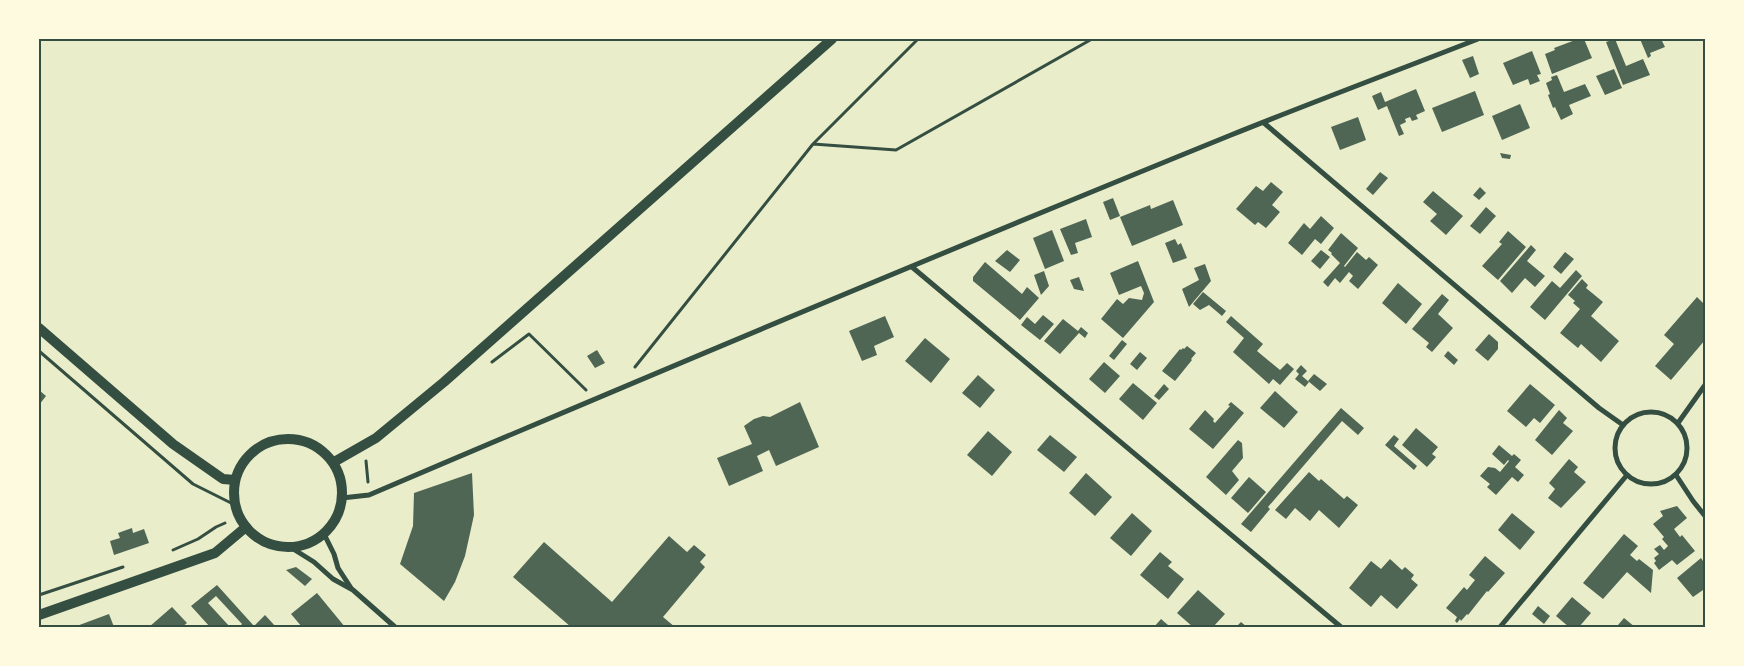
<svg xmlns="http://www.w3.org/2000/svg" width="1744" height="666" viewBox="0 0 1744 666" font-family="'Space Grotesk',sans-serif">
	<rect width="100%" height="100%" fill="#e9edc9"/>
	<g fill="#4f6655">
		<polygon points="1578,39 1584,39 1592,58 1552,74 1545,54 1555,50 1554,48"/>
		<polygon points="1615,39 1626,66 1643,59 1650,75 1623,85 1606,42"/>
		<polygon points="1640,39 1661,39 1665,47 1650,53 1651,56 1648,58"/>
		<polygon points="1532,51 1541,74 1537,75 1540,81 1530,85 1528,79 1513,85 1503,63"/>
		<polygon points="1473,56 1479,74 1470,78 1462,60"/>
		<polygon points="1614,69 1622,88 1605,95 1596,76"/>
		<polygon points="1557,75 1564,92 1585,84 1591,96 1569,105 1573,114 1561,120 1555,107 1553,108 1548,95 1550,94 1546,83 1552,80 1551,77"/>
		<polygon points="1416,89 1425,111 1416,115 1418,119 1412,121 1410,117 1405,119 1406,122 1400,125 1404,134 1399,136 1387,106 1378,110 1372,96 1381,92 1385,102"/>
		<polygon points="1475,91 1484,115 1442,132 1432,108"/>
		<polygon points="1520,104 1530,128 1502,140 1492,116"/>
		<polygon points="1358,117 1366,140 1340,150 1331,127"/>
		<polygon points="1500,153 1511,155 1510,159 1502,158"/>
		<polygon points="1380,172 1388,178 1373,195 1366,189"/>
		<polygon points="1271,182 1283,192 1272,205 1280,212 1266,228 1258,222 1255,225 1236,209 1256,186 1263,191"/>
		<polygon points="1480,187 1486,193 1479,200 1473,195"/>
		<polygon points="1433,191 1463,216 1446,235 1430,221 1437,214 1423,202"/>
		<polygon points="1113,198 1120,216 1110,220 1103,202"/>
		<polygon points="1173,200 1183,225 1132,246 1120,217 1150,205 1151,209"/>
		<polygon points="1486,207 1496,216 1480,234 1470,226"/>
		<polygon points="1321,216 1334,228 1321,244 1315,239 1302,255 1288,243 1304,223 1310,229"/>
		<polygon points="1086,219 1092,237 1075,243 1078,253 1071,255 1060,229"/>
		<polygon points="1052,230 1064,261 1045,269 1033,238"/>
		<polygon points="1508,231 1526,247 1498,280 1482,266 1502,244 1499,242"/>
		<polygon points="1341,233 1358,248 1344,266 1345,267 1357,252 1366,260 1369,257 1378,265 1358,289 1349,281 1353,276 1349,272 1340,283 1335,278 1328,287 1323,282 1340,263 1331,254 1332,253 1328,250"/>
		<polygon points="1175,239 1178,245 1181,243 1187,258 1173,263 1165,243"/>
		<polygon points="1531,245 1536,250 1527,261 1545,276 1535,287 1525,278 1512,293 1500,281"/>
		<polygon points="1007,250 1020,260 1010,272 995,261"/>
		<polygon points="1321,250 1330,257 1320,269 1311,261"/>
		<polygon points="1565,252 1574,259 1561,274 1553,267"/>
		<polygon points="1138,261 1154,302 1123,338 1101,319 1117,299 1123,304 1129,298 1142,300 1144,293 1141,286 1119,295 1110,273"/>
		<polygon points="985,262 1022,294 1027,287 1039,298 1020,320 973,281 973,277"/>
		<polygon points="1205,264 1211,281 1189,307 1182,289 1199,280 1194,268"/>
		<polygon points="1576,270 1582,276 1545,320 1530,307 1552,281 1560,288"/>
		<polygon points="1044,271 1049,286 1041,295 1034,275"/>
		<polygon points="1079,277 1084,291 1074,289 1070,280"/>
		<polygon points="1582,279 1588,285 1586,288 1603,302 1591,316 1619,341 1601,362 1581,344 1578,348 1560,333 1580,309 1573,303 1575,301 1568,295"/>
		<polygon points="1398,283 1422,304 1406,324 1382,303"/>
		<polygon points="1203,292 1226,311 1222,316 1209,305 1200,310 1193,304"/>
		<polygon points="1442,294 1449,300 1438,314 1453,328 1432,352 1426,347 1429,343 1412,329"/>
		<polygon points="1697,297 1705,305 1705,340 1671,380 1655,366 1674,344 1664,335"/>
		<polygon points="1043,315 1054,324 1040,340 1021,325 1027,317 1035,324"/>
		<polygon points="885,316 894,337 874,346 877,355 862,361 849,331"/>
		<polygon points="1231,316 1263,344 1257,351 1280,370 1287,363 1294,369 1280,385 1273,379 1269,384 1233,352 1244,338 1226,322"/>
		<polygon points="1063,319 1078,331 1081,327 1088,333 1085,338 1079,333 1060,354 1044,341"/>
		<polygon points="1489,334 1498,342 1498,349 1488,361 1475,350"/>
		<polygon points="925,338 950,359 931,383 905,361"/>
		<polygon points="1122,340 1127,344 1114,360 1109,356"/>
		<polygon points="1187,346 1196,353 1191,359 1192,360 1175,381 1162,371 1180,349 1181,350 1183,348 1184,349"/>
		<polygon points="597,350 605,363 595,368 587,356"/>
		<polygon points="1448,351 1458,360 1454,365 1444,356"/>
		<polygon points="1140,352 1147,358 1137,370 1130,364"/>
		<polygon points="1104,362 1120,376 1105,393 1089,379"/>
		<polygon points="1301,365 1307,371 1302,376 1309,382 1305,387 1295,379 1299,374 1296,371"/>
		<polygon points="1314,374 1327,384 1320,391 1308,381"/>
		<polygon points="978,375 995,390 980,408 962,393"/>
		<polygon points="1133,383 1157,403 1143,420 1119,399"/>
		<polygon points="1164,384 1169,389 1159,400 1154,396"/>
		<polygon points="1530,384 1555,405 1540,423 1534,418 1526,427 1507,411"/>
		<polygon points="39,390 46,396 39,405"/>
		<polygon points="1275,391 1298,412 1284,428 1260,408"/>
		<polygon points="800,402 819,447 776,466 769,450 757,456 763,471 729,486 717,458 752,444 744,426 754,419 763,416 770,417"/>
		<polygon points="1231,402 1244,413 1213,449 1189,429 1205,410 1214,419 1213,421 1215,423 1230,406 1228,405"/>
		<polygon points="1341,408 1364,428 1358,435 1342,421 1268,507 1270,509 1251,532 1241,524"/>
		<polygon points="1559,410 1567,418 1563,423 1573,431 1552,455 1535,440"/>
		<polygon points="1416,428 1438,447 1432,454 1436,457 1427,467 1402,445"/>
		<polygon points="988,431 1012,452 992,476 967,455"/>
		<polygon points="1050,435 1077,457 1064,472 1037,450"/>
		<polygon points="1394,435 1399,439 1394,446 1417,466 1414,470 1385,445"/>
		<polygon points="1238,440 1242,443 1243,458 1232,471 1239,480 1226,495 1206,477"/>
		<polygon points="1499,445 1512,456 1514,454 1521,460 1515,467 1524,475 1518,482 1512,477 1496,495 1487,487 1490,484 1480,476 1488,467 1495,468 1500,472 1509,461 1508,460 1504,465 1492,454"/>
		<polygon points="1569,459 1578,467 1574,472 1586,482 1561,508 1548,498 1555,489 1549,483"/>
		<polygon points="1309,472 1319,481 1321,479 1344,499 1347,496 1358,505 1339,528 1319,510 1310,521 1295,508 1286,519 1275,510"/>
		<polygon points="472,473 474,515 465,556 455,582 444,601 400,564 413,526 414,493"/>
		<polygon points="1086,473 1112,497 1095,516 1069,493"/>
		<polygon points="1249,477 1266,492 1248,513 1231,498"/>
		<polygon points="1677,506 1687,518 1674,529 1680,537 1682,535 1695,551 1677,565 1672,560 1659,570 1654,563 1656,561 1654,558 1659,554 1654,549 1660,545 1664,550 1668,546 1662,539 1664,537 1653,524 1663,516 1660,511"/>
		<polygon points="1132,513 1152,531 1131,556 1110,538"/>
		<polygon points="1512,513 1535,532 1520,550 1498,530"/>
		<polygon points="132,528 133,533 144,529 149,543 114,555 110,541 120,538 118,533"/>
		<polygon points="1624,534 1638,546 1630,555 1637,561 1639,559 1653,570 1651,593 1627,572 1603,599 1583,583"/>
		<polygon points="669,536 687,552 694,545 706,555 700,562 705,567 663,617 675,627 571,627 513,577 544,542 612,602"/>
		<polygon points="1160,552 1172,562 1168,566 1184,579 1168,599 1140,575"/>
		<polygon points="1485,556 1505,573 1488,592 1487,591 1468,615 1467,614 1461,621 1460,619 1457,623 1455,621 1457,617 1446,608 1464,587 1467,590 1475,580 1469,575"/>
		<polygon points="1701,558 1705,564 1705,593 1703,590 1693,597 1677,578"/>
		<polygon points="1390,559 1402,570 1405,567 1414,575 1411,579 1418,585 1397,609 1381,595 1371,607 1349,588 1371,561 1381,569"/>
		<polygon points="296,567 312,579 305,586 286,570"/>
		<polygon points="217,585 254,626 265,615 276,627 239,627 242,624 216,596 208,603 230,627 210,627 191,606"/>
		<polygon points="1198,590 1225,614 1213,627 1193,627 1177,613"/>
		<polygon points="317,593 345,627 302,627 291,614"/>
		<polygon points="1572,597 1591,613 1579,627 1569,627 1556,616"/>
		<polygon points="1538,606 1550,616 1544,624 1532,614"/>
		<polygon points="172,607 187,623 182,627 149,627"/>
		<polygon points="109,614 114,627 74,627"/>
		<polygon points="1624,618 1635,627 1621,627 1618,625"/>
		<polygon points="1161,619 1168,625 1166,627 1154,627"/>
		<polygon points="1241,622 1247,627 1236,627"/>
	</g>
	<g fill="none" stroke-linecap="round" stroke-linejoin="round">
		<g stroke="#344e41" stroke-width="3">
			<polyline points="814,143 918,39"/>
			<polyline points="39,351 193,484 235,505"/>
			<polyline points="492,362 529,334 586,390"/>
			<polyline points="635,367 813,144 896,150 1092,39"/>
			<polyline points="366,461 368,482"/>
			<polyline points="173,550 198,539 216,527 225,523"/>
			<polyline points="39,595 123,567"/>
		</g>
		<g stroke="#344e41" stroke-width="5">
			<polyline points="1264,123 1599,408 1623,425"/>
			<polyline points="912,267 1341,627"/>
			<circle cx="1651" cy="448" r="36"/>
			<polyline points="1678,423 1705,385"/>
			<polyline points="1676,475 1693,501 1705,516"/>
			<path d="M342 498 369 495C655 373 943 252 1231 135 1313 102 1396 71 1478 39"/>
			<polyline points="324,534 334,554 338,568 351,588"/>
			<polyline points="290,547 314,562 333,579 353,590 395,627"/>
			<polyline points="1500,627 1627,475"/>
		</g>
		<g stroke="#344e41" stroke-width="10">
			<polyline points="39,328 173,444 223,479 235,480"/>
			<circle cx="288" cy="493" r="54"/>
			<polyline points="334,462 376,438 444,382 832,39"/>
			<polyline points="39,615 215,553 246,527"/>
		</g>
	</g>
	<rect width="1744" height="666" fill="none" stroke="#fefae0" stroke-width="80"/>
	<rect x="40" y="40" width="1664" height="586" fill="none" stroke="#344e41" stroke-width="2"/>
</svg>
